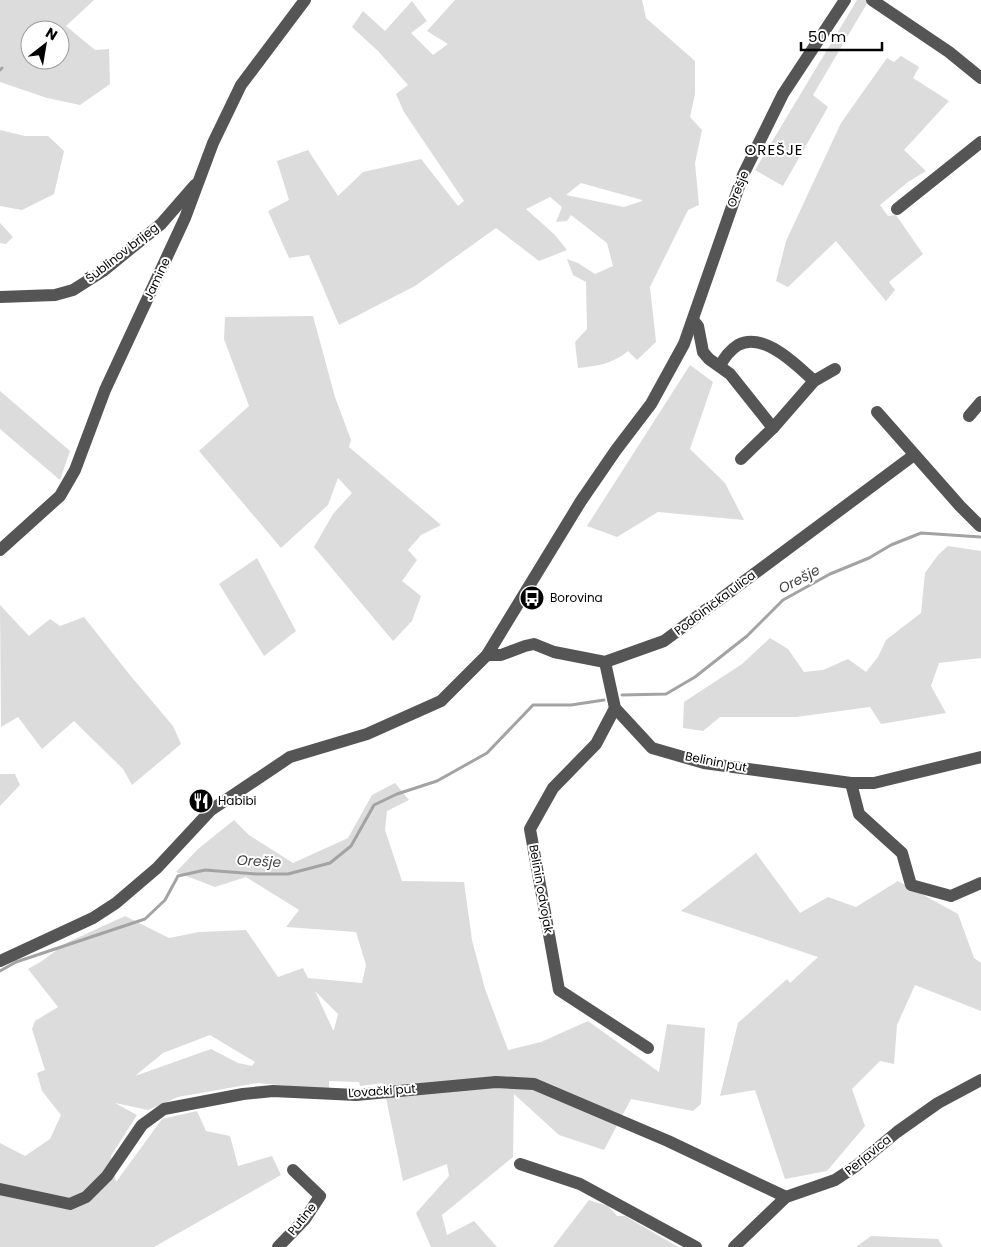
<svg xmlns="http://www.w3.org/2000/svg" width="981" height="1247" viewBox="0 0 981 1247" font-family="Poppins,sans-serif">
	<rect width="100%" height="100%" fill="#fff"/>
	<g fill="#dcdcdc" fill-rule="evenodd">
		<path d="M0 0H94L66 26 95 50 109 49 110 84 80 105 47 98 0 82ZM30 30H60V60H30Z"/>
		<path d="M455 0H642L646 18 695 61V94L690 117 702 130 695 163 699 205 688 210 650 287 656 342 637 360 628 351C613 364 597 366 578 368L575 342 587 329 586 282 573 275 567 259 578 263 595 274 613 266 607 243 571 215 567 221 556 222 562 207 550 197 526 209 554 234 567 250 539 261 496 228 415 286 339 325 309 255 289 258 268 211 289 200 277 161 308 150 338 196 363 172 421 159 458 206 464 201 404 112 396 94 408 85 378 51 352 27 363 11 385 31 412 1 427 21 411 33 433 55 448 44 427 31ZM581 183 642 200V201L624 207 566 195Z"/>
		<polygon points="857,0 869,0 813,95 828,107 783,186 755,170"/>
		<polygon points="901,56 919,67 913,78 949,101 904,150 926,171 908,182 880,205 888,216 896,215 923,254 889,282 895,290 886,301 836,241 788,287 776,281 786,241 841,123 887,58 894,62"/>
		<polygon points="0,130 25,136 48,136 64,151 54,194 22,210 0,206"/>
		<polygon points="0,223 13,237 6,244 0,243"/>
		<polygon points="313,316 335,397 351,440 349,447 441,525 421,535 408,550 417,560 402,581 421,596 412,621 393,641 314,547 333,514 352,493 338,478 328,505 281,548 199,451 249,406 224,339 225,317"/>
		<polygon points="690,365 713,382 690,449 725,483 744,520 658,512 617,537 587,526"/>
		<polygon points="0,391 70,451 60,480 0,429"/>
		<polygon points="948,546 981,551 981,658 939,663 931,686 946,713 881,724 870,707 796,717 720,717 703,731 683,728 684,702 742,664 770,638 788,649 804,672 823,670 848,659 866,672 878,657 886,640 921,613 925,573 938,555"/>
		<polygon points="257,558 296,631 264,656 219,584"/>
		<polygon points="0,605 29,636 50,619 60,626 84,617 129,674 173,726 181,744 132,785 123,769 74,721 42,749 18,717 1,727"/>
		<polygon points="0,774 15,774 20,785 0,806"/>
		<path d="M395 783 409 800 387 811 385 830 402 881 464 882 472 940 485 989 508 1050 541 1042 588 1021 659 1072 667 1024 705 1028 701 1104 693 1111 631 1099 604 1150 559 1135 514 1094 513 1157 442 1215 447 1235 474 1221 497 1247H431L416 1213 449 1176 447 1164 403 1181 383 1083 360 1086 359 1082 329 1081V1090L258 1083 178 1097 148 1110 115 1103 137 1115 111 1156 116 1182 162 1119 197 1111 206 1131 230 1136 238 1166 272 1156 281 1175 154 1247H0V1143L25 1156 50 1139 61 1115 42 1091 37 1073 45 1070 32 1029 35 1021 58 1007 28 969 42 961 66 943 125 916 169 938 199 932 246 930 278 977 303 968 308 978 362 983 366 965 356 932 286 927 299 910 246 877 215 887 176 872 198 849 234 820 249 835 293 863 348 838 372 795ZM315 991 338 1014 334 1030H333ZM210 1035 255 1062 252 1066 238 1063 211 1049 135 1076 163 1053Z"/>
		<polygon points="756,853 800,913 828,897 856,907 898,881 958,914 974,958 981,963 981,1011 915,985 897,1025 894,1064 880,1061 852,1089 865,1126 827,1171 785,1179 755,1090 720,1096 738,1023 787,979 790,983 818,957 681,911"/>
		<polygon points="589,1200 608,1206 617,1216 625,1216 678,1247 553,1247"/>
		<polygon points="871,1236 938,1239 943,1247 856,1247"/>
	</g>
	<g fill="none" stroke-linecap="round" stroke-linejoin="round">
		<g stroke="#a3a3a3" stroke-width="3">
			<polyline points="0,70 2,68"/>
			<polyline points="622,695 666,694 695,677 747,636 783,600 830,574 869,558 891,545 921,533 981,537"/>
			<polyline points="0,971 16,962 145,919 165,900 178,876 205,870 256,874 288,874 330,863 351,846 374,805 397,794 437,781 487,753 533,705 571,705 604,700"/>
		</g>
		<g stroke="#555" stroke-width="12">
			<polyline points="872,0 949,52 981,78"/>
			<polyline points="897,209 981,142"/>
			<polyline points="0,297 55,295 73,290 103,271 161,224 195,185"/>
			<polyline points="693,320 698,326 703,352 709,359 730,374 773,428"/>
			<path d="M720 366C724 358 730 350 738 345 763 331 797 365 814 381"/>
			<polyline points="877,412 960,506 980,526"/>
			<polyline points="969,416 981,402"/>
			<polyline points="741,459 773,428 814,381 835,369"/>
			<polyline points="0,550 60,496 75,470 105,390 185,218 213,143 241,85 305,0"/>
			<polyline points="487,655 501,655 525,646 534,644 554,652 605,662 664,641 914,455"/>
			<polyline points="605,662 615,708 652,748 704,763 851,783 874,783 981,757"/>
			<polyline points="615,708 596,744 553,788 530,829 559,990 648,1048"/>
			<polyline points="851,783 859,814 902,853 911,885 951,896 981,883"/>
			<polyline points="0,961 93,918 116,903 157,868 211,810 290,757 367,734 441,701 487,655 581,501 616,450 651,404 684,344 743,175 783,94 845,0"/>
			<polyline points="520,1164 580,1184 696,1247"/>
			<polyline points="0,1189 70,1204 86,1197 107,1176 142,1125 164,1109 243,1094 273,1091 356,1095 496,1082 534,1084 668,1141 786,1197"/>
			<polyline points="278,1247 305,1219 320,1196 293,1170"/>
			<polyline points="734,1247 786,1197 835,1180 856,1166 897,1132 938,1103 981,1080"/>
		</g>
	</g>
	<defs>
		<symbol id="bus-disc" viewBox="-11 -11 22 22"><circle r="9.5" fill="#000" stroke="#fff"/><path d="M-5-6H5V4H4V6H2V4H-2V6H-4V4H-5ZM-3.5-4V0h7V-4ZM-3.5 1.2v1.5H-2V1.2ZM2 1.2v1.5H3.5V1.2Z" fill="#fff"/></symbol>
		<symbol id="restaurant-disc" viewBox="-11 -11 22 22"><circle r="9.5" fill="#000" stroke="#fff"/><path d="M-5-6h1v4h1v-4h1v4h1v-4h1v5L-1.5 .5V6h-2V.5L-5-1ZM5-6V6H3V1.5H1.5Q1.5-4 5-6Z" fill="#fff"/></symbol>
	</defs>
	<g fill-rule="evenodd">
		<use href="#bus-disc" x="518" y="584" width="28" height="28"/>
		<use href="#restaurant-disc" x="187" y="787" width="28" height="28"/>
	</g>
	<g text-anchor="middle" stroke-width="4" stroke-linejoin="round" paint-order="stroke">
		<g font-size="12" fill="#000" stroke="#fff">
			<text transform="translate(738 189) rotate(-68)" y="4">Orešje</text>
			<text transform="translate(122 253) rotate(-38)" y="4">Šublinov brijeg</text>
			<text transform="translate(157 279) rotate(-65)" y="4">Jamine</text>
			<text transform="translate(715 603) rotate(-37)" y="4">Podolnička ulica</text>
			<text transform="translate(716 762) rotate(11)" y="4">Belinin put</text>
			<text transform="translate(541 889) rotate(80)" y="4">Belinin odvojak</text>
			<text transform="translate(382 1091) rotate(-4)" y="4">Lovački put</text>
			<text transform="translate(868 1155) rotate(-39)" y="4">Perjavica</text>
			<text transform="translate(302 1219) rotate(-51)" y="4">Putine</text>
		</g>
		<g font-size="12" fill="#000" stroke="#fff" text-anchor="start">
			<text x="550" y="602">Borovina</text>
			<text x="218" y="805">Habibi</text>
		</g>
		<g font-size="14" font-style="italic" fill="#444" stroke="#fff">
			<text transform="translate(799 579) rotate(-28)" y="5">Orešje</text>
			<text transform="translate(259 861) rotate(3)" y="5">Orešje</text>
		</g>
		<g font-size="15" letter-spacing="1" fill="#000" stroke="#fff">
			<text x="774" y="155">OREŠJE</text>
		</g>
	</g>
	<g transform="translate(45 45) rotate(31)"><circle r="24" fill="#ffffff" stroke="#999999"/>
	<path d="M0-4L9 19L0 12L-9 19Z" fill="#000000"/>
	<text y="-8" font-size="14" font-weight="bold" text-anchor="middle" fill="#000000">N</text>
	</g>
	<path d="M801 42v8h81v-8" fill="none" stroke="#000000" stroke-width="2.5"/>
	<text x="808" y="42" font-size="15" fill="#000000" stroke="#ffffff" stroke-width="4" paint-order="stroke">50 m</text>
</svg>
